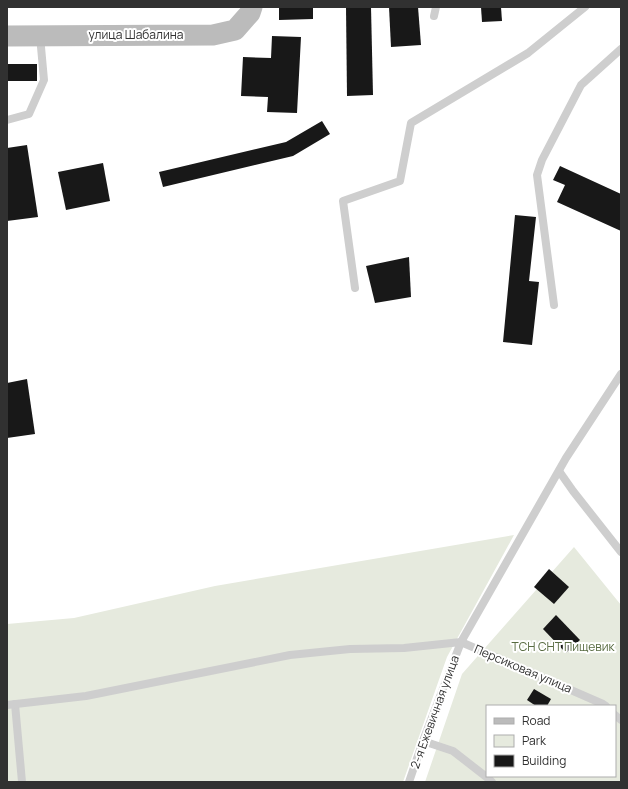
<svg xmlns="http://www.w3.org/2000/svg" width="628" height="789" viewBox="0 0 628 789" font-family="Manrope,sans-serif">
	<rect width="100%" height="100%" fill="#fff"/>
	<g fill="#e6eade" fill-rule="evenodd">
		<polygon points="514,535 447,657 403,782 7,782 7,624 74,618 215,586"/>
		<path d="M574 547 621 605V782H425L462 674ZM487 706H615V776H487Z"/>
	</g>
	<g fill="#181818">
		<polygon points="279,7 313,7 313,19 279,20"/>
		<polygon points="346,7 371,7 373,95 347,96"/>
		<polygon points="389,7 418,7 421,45 391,47"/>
		<polygon points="481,7 501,7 502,21 482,22"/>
		<polygon points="272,36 301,37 297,113 267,112 268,97 241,96 243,57 271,58"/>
		<rect x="7" y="64" width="30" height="17"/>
		<polygon points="322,121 330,134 293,156 163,187 159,172 286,142"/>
		<polygon points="27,145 38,217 7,221 7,148"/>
		<polygon points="103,163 110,201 66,210 58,172"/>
		<polygon points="560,166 621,194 621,231 557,202 565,185 553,180"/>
		<polygon points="515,215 536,217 529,281 539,282 532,345 503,342"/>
		<polygon points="409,257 411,297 375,303 366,266"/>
		<polygon points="27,379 35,434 7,438 7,383"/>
		<polygon points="549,569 569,587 554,604 534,587"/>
		<polygon points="556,615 580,640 566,653 543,629"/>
		<polygon points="534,689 551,699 547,706 536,706 527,700"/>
	</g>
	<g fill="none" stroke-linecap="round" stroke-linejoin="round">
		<g stroke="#cecece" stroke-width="8">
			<polyline points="434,16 436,7"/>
			<polyline points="7,120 29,114 44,80 40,36"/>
			<polyline points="355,288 343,201 400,181 411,123 528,53 585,7"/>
			<polyline points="554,305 537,175 542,160 581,85 621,49"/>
			<polyline points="559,471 573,491 621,552"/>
			<polyline points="15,704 22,782"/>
			<polyline points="7,705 86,696 290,655 350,649 404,648 461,642 603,704 606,706"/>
			<polyline points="615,715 621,720"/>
			<polyline points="423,741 453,751 489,779 492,782"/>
			<polyline points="409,782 423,741 461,642 566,458 621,374"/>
		</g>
		<polyline stroke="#bbb" stroke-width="21" points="7,36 213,35 235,30 250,13 252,7"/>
	</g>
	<g text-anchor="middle" stroke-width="4" stroke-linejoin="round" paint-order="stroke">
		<g font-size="12" fill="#313131" stroke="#fff">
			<text x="136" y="39">улица Шабалина</text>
			<text transform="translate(523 669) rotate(23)" y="4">Персиковая улица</text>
			<text transform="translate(435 712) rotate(-70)" y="4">2-я Ежевичная улица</text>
		</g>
		<g font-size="12" fill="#586b41" stroke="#fff">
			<text x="563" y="651">ТСН СНТ Пищевик</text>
		</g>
	</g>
	<rect width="628" height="789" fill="none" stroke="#313131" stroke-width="16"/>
	<rect x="486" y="705" width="130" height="72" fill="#ffffff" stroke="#adadad"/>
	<rect x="494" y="718" width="20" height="6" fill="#bbbbbb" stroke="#adadad"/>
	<text x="522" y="725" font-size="12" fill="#313131">Road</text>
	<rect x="494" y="735" width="20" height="12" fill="#e6eade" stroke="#adadad"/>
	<text x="522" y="745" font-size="12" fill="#313131">Park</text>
	<rect x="494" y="755" width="20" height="12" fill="#181818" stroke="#adadad"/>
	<text x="522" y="765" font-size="12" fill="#313131">Building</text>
</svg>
